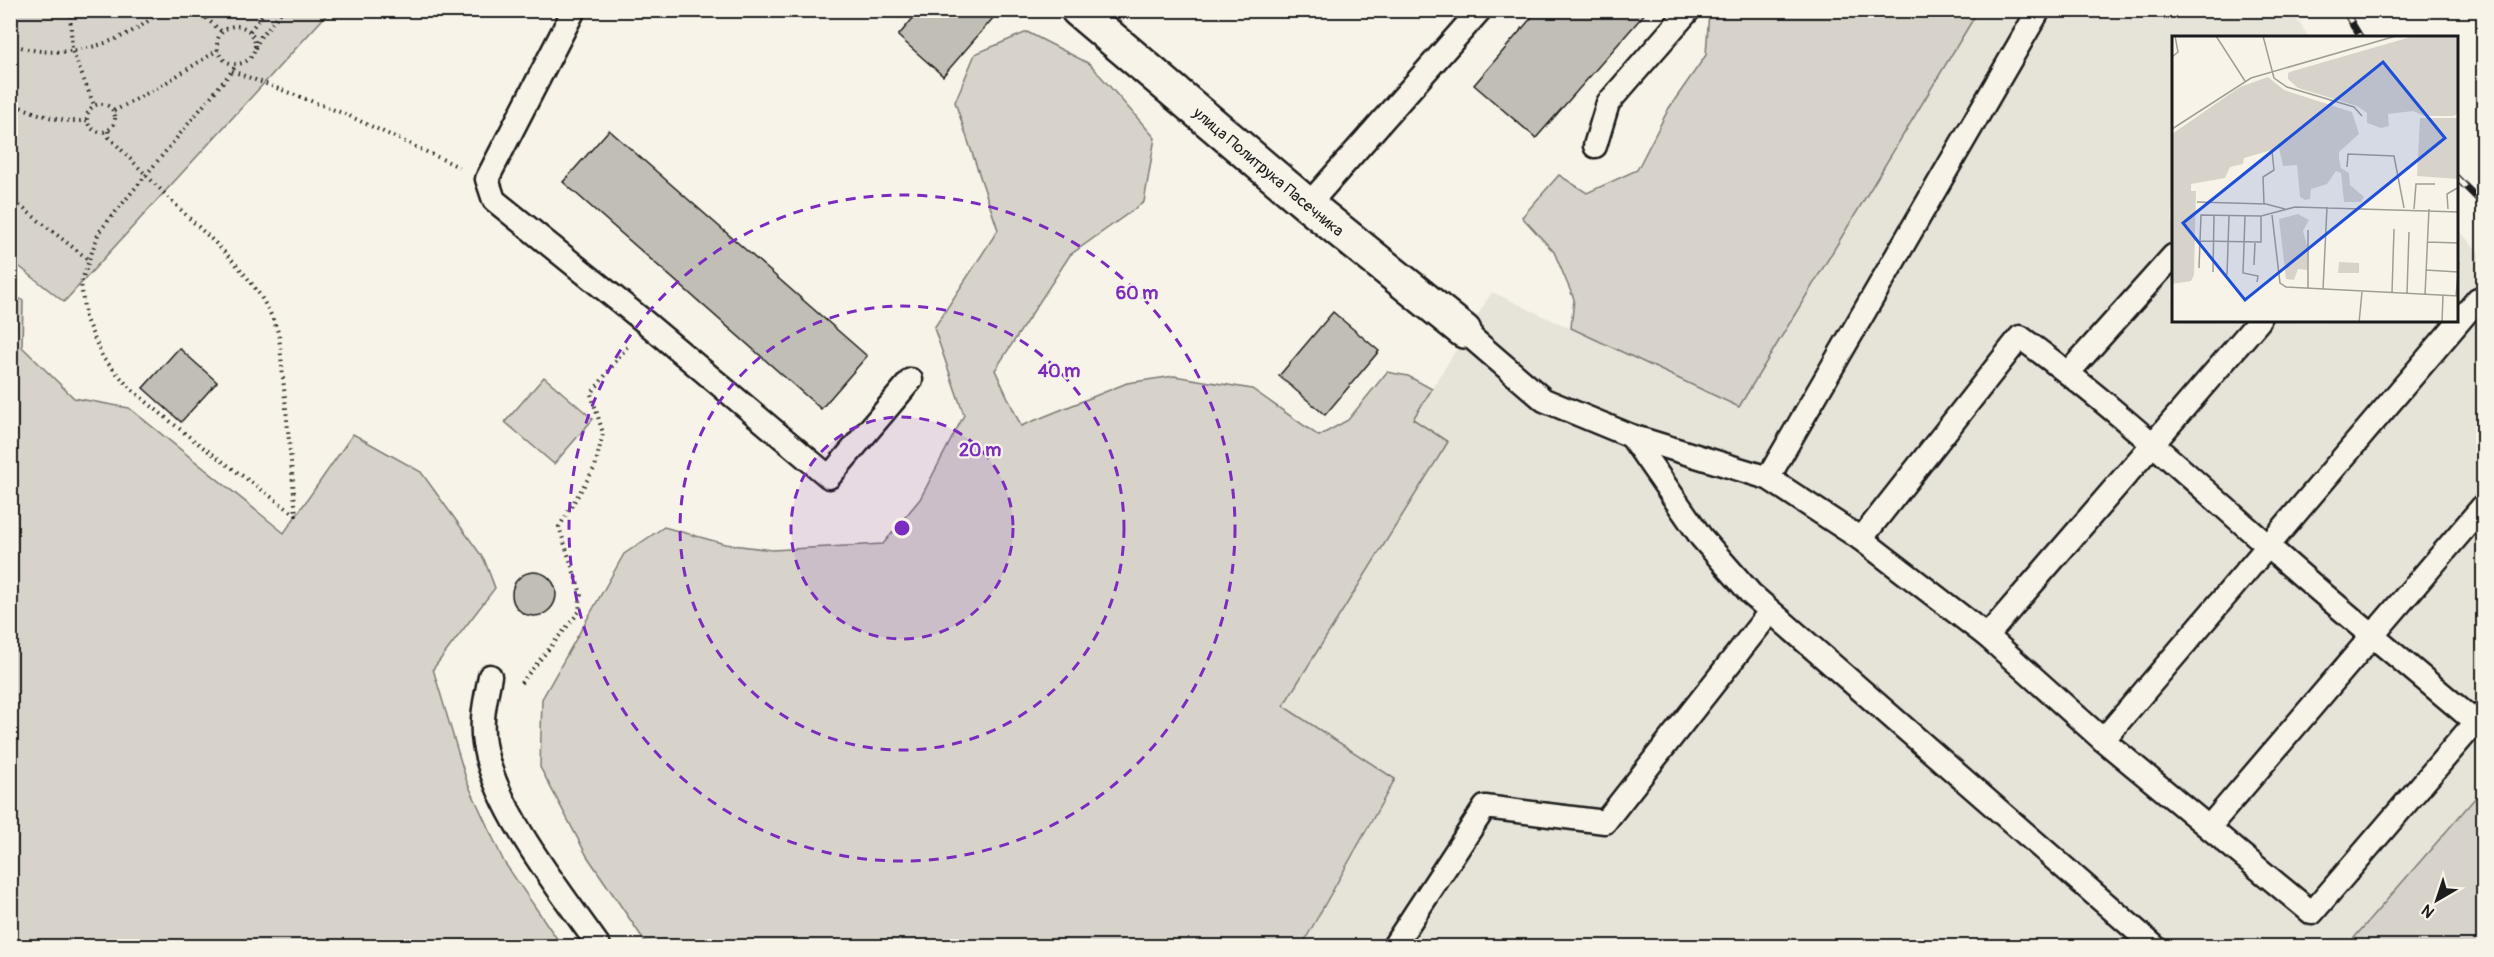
<svg xmlns="http://www.w3.org/2000/svg" width="2494" height="957" viewBox="0 0 2494 957" font-family="Pangolin,sans-serif">
	<rect width="100%" height="100%" fill="#f7f3e8"/>
	<filter id="ink" filterUnits="userSpaceOnUse"><feTurbulence type="fractalNoise" baseFrequency=".0167" numOctaves="2"/><feDisplacementMap in="SourceGraphic" scale="12" xChannelSelector="R" yChannelSelector="G"/><feConvolveMatrix kernelMatrix="1 2 1 2 8 2 1 2 1" color-interpolation-filters="sRGB"/></filter>
	<g filter="url(#ink)">
		<polygon fill="#e6e3d9" points="1978,11 2291,11 2309,37 2173,38 2173,321 2456,321 2457,228 2483,257 2483,789 2347,946 1320,946 1305,940 1395,779 1283,706 1448,442 1413,419 1492,292 1739,407"/>
		<g fill="#d7d3cb" stroke="#7a7874" stroke-width="1.5">
			<polygon points="10,11 11,10 330,11 64,302 11,260"/>
			<polygon points="1709,11 1978,11 1739,407 1571,328 1574,299 1554,252 1522,217 1559,175 1587,193 1637,170 1669,108 1706,55"/>
			<polygon points="1027,32 1090,64 1155,138 1144,202 1070,255 995,370 1021,426 1127,383 1174,376 1252,389 1319,436 1348,420 1387,372 1408,376 1432,389 1413,419 1448,442 1283,706 1395,779 1305,940 1320,946 648,946 587,856 540,767 542,699 624,554 664,527 725,544 772,550 883,544 920,499 964,415 934,328 998,230 955,102 975,54"/>
			<polygon points="11,292 23,301 22,347 74,398 129,408 284,533 353,434 421,472 484,559 495,588 433,669 467,782 504,862 562,946 11,946"/>
			<polygon points="544,377 593,419 554,464 505,422"/>
			<polygon points="2483,789 2483,946 2347,946"/>
		</g>
		<g fill="#c0beb5" stroke="#1c1c1c" stroke-width="1.5">
			<polygon points="920,10 1000,10 943,76 898,36"/>
			<polygon points="1538,10 1648,10 1536,138 1474,85"/>
			<polygon points="609,130 867,356 821,409 563,182"/>
			<polygon points="1333,312 1379,351 1325,415 1279,376"/>
			<polygon points="179,348 217,382 181,422 143,388"/>
			<circle cx="534" cy="594" r="22"/>
		</g>
		<g fill="none" stroke-linecap="round" stroke-linejoin="round">
			<defs>
				<g id="lane">
					<polyline points="574,10 487,179 494,200 645,322 829,477 911,380"/>
					<polyline points="1595,146 1608,103 1689,10"/>
					<polyline points="1308,205 1480,10"/>
					<path d="M1464 331 1544 400 1631 436 1768 478 1861 539 2020 337C2108 401 2186 474 2267 545 2335 606 2406 663 2475 722"/>
					<polyline points="2069,372 2173,256"/>
					<polyline points="1631,436 1701,537 1751,594 2154,946"/>
					<polyline points="1768,478 2039,10"/>
					<polyline points="1861,539 1987,636 2103,740 2312,913 2484,712"/>
					<polyline points="1987,636 2259,321"/>
					<path d="M490 676C486 698 480 720 484 744 495 810 561 892 599 946"/>
					<polyline points="2103,740 2478,299"/>
					<polyline points="2209,827 2484,505"/>
					<polyline points="1394,946 1485,807 1605,822 1770,612"/>
				</g>
				<g id="street">
					<path id="s1" d="M1078 10 1308 205 1464 331"/>
				</g>
			</defs>
			<use href="#lane" stroke="#1c1c1c" stroke-width="27"/>
			<use href="#street" stroke="#1c1c1c" stroke-width="38"/>
			<g stroke="#1c1c1c" stroke-width="4" stroke-dasharray="1.5 4.5" stroke-linecap="butt">
				<polyline points="70,10 72,50 94,105"/>
				<polyline points="197,10 222,32"/>
				<circle cx="236" cy="45" r="19"/>
				<polyline points="250,31 266,10"/>
				<path d="M10 43C57 64 125 45 161 10"/>
				<polyline points="255,48 261,36 283,10"/>
				<polyline points="232,71 345,114 459,167"/>
				<path d="M10 103C34 112 62 125 87 120"/>
				<circle cx="101" cy="118" r="14"/>
				<polyline points="114,111 159,87 218,50"/>
				<path d="M108 131 109 137C135 164 161 190 187 216 225 252 262 284 279 335L296 515 192 439 132 390 103 358 85 317 81 283 99 232 232 71 237 64"/>
				<polyline points="10,198 89,260"/>
				<polyline points="521,683 579,612 581,594 559,527 595,467 603,433 591,394 627,347"/>
			</g>
			<use href="#lane" stroke="#f7f3e8" stroke-width="22"/>
			<use href="#street" stroke="#f7f3e8" stroke-width="33"/>
			<defs>
				<g id="rail">
					<polyline points="2344,10 2361,38"/>
					<polyline points="2456,177 2484,205"/>
				</g>
			</defs>
			<use href="#rail" stroke="#1c1c1c" stroke-width="7"/>
			<use href="#rail" stroke="#f7f3e8" stroke-width="4.5" stroke-dasharray="14" stroke-linecap="butt"/>
		</g>
	</g>
	<circle cx="902" cy="528" r="111" fill="#7b2cbf" fill-opacity=".12"/>
	<g fill="none" stroke="#7b2cbf" stroke-width="3" stroke-dasharray="10 8">
		<circle cx="902" cy="528" r="111"/>
		<circle cx="902" cy="528" r="222"/>
		<circle cx="902" cy="528" r="333"/>
	</g>
	<g text-anchor="middle" stroke-width="4.5" stroke-linejoin="round" paint-order="stroke">
		<g font-size="16" fill="#1c1c1c" stroke="#f7f3e8">
			<text dy="6" stroke="none"><textPath href="#s1" startOffset="250">улица Политрука Пасечника</textPath></text>
		</g>
	</g>
	<g transform="translate(2172 36)">
		<rect width="286" height="286" fill="#f7f3e8"/>
		<path d="M242 0H286V78L281 80H252L241 75 216 78 217 90 209 92 195 87V77L185 70 126 52 116 43V37L121 35ZM96 41 112 54 180 76 187 98 167 116V122L169 132 177 137 178 149 192 161 189 166H172L169 137 164 135 155 148 139 153 138 163 133 164 128 161 125 129 111 130 107 112 72 122 71 128 58 131 53 142 19 148V155H24L22 239 19 245 0 248V98L68 51ZM248 82H286V143L245 140ZM126 178 137 184 131 195 136 213 135 234 126 233 122 244 114 243 107 183ZM167 226 187 227V237H166Z" fill="#d7d3cb"/>
		<path fill="none" stroke="#9f9d96" stroke-width="1.5" d="M44 0 73 45M91 0 102 42 115 51 182 71 190 80M0 21 6 16 3 0M0 93 79 42 224 0M175 131 176 118 222 120 232 172M25 166 94 168 113 173M92 168 91 141 102 134 100 115M242 173 244 148H263M276 173 275 158 287 151M100 179 108 247 114 251 287 260M73 180 71 237 86 240 85 246M28 205 89 206V180L123 171 287 176M255 206 287 207M82 229 83 207M27 232 29 179 89 180M254 234 286 236M41 236 42 179M55 239 57 180M136 252V194M151 254 155 171M220 257 222 193M235 258 237 196M253 259 257 173M284 260 287 226M187 287 190 256M270 287 271 259"/>
		<path fill="#1d4ed8" fill-opacity="0.15" stroke="#1d4ed8" stroke-width="3" d="M211 26 273 102 73 264 11 187Z"/>
		<rect width="286" height="286" fill="none" stroke="#1c1c1c" stroke-width="3"/>
	</g>
	<circle cx="902" cy="528" r="9" fill="#7b2cbf" stroke="#f7f3e8" stroke-width="3"/>
	<g font-size="18" text-anchor="middle" font-weight="bold" fill="#7b2cbf" stroke="#f7f3e8" stroke-width="4.5" stroke-linejoin="round" paint-order="stroke">
		<text x="1137" y="299">60 m</text>
		<text x="1059" y="377">40 m</text>
		<text x="980" y="456">20 m</text>
	</g>
	<rect width="2494" height="957" fill="none" stroke="#f7f3e8" stroke-width="36"/>
	<rect x="18" y="18" width="2458" height="921" fill="none" stroke="#1c1c1c" stroke-width="2" filter="url(#ink)"/>
	<g transform="translate(2437 900) rotate(219)" stroke="#f7f3e8" stroke-width="4.5" paint-order="stroke">
	<path d="M0-4.5L10 22L0 15L-10 22Z" fill="#1c1c1c"/>
	<text y="-9" font-size="16" font-weight="bold" text-anchor="middle" fill="#1c1c1c">N</text>
	</g>
</svg>
